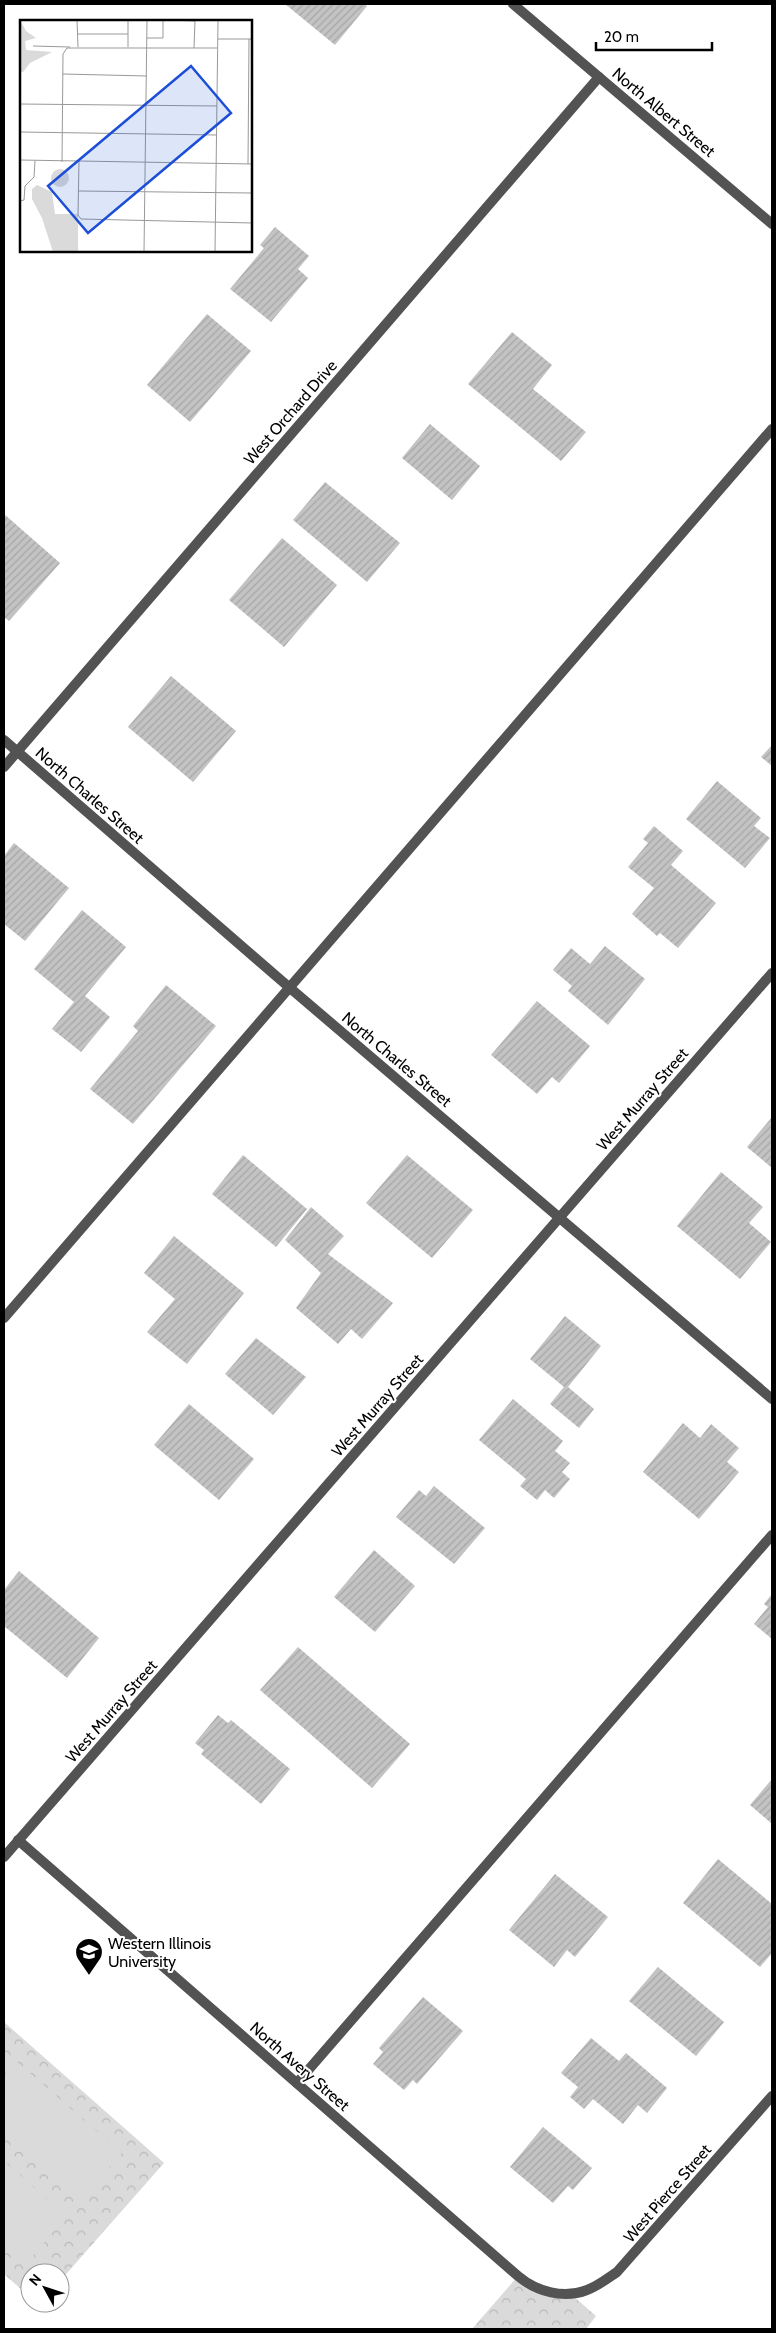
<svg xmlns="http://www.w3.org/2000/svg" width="776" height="2333" viewBox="0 0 776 2333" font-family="Cabin,sans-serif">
	<defs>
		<pattern id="forest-crowns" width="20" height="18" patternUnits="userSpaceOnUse" patternTransform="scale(1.25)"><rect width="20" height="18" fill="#dadada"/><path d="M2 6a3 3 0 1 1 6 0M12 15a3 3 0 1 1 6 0" fill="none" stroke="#b9b9b9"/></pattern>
		<pattern id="building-hatch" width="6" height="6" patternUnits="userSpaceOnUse" patternTransform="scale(1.25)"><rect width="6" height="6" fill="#c3c3c3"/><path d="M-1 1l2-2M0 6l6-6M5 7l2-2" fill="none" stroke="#a6a6a6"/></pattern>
	</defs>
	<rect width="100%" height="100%" fill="#fff"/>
	<g fill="url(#forest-crowns)">
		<polygon points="4,2022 164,2163 60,2281 60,2273 30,2273 30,2297 4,2274"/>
		<polygon points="518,2276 528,2284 572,2295 596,2316 586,2329 472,2329"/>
	</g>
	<g fill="#dadada">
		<polygon points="16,2061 122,2153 79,2202 4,2137 4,2076"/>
		<polygon points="4,2161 67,2216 24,2266 4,2248"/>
	</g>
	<g fill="url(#building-hatch)">
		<polygon points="285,4 364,4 367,6 335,45"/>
		<polygon points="275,227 309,256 298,269 308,278 271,322 230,289 264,248 260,245"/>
		<polygon points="207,314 251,351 190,422 147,385"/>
		<polygon points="512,332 552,365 533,389 586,432 561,461 468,384"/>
		<polygon points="430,424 480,466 452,500 402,458"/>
		<polygon points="325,482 400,543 367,582 293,520"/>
		<polygon points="4,514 60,563 9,621 4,617"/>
		<polygon points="282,538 337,585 284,647 229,600"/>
		<polygon points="171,676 236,731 193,782 128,727"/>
		<polygon points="772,745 772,766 761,757"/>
		<polygon points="717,781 761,818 754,826 770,838 745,868 686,819"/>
		<polygon points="654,826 683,851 671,865 716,903 678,948 660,933 657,936 632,914 654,888 628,867 648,843 643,839"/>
		<polygon points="14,843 69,888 25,941 4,924 4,856"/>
		<polygon points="82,910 126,947 85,996 110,1017 81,1052 52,1029 74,1002 34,969"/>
		<polygon points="605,946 645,979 608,1025 568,991 572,986 553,970 571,948 590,964"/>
		<polygon points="166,985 216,1026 133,1124 90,1089 138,1031 133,1026"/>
		<polygon points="537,1001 590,1046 559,1083 552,1077 537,1094 491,1055"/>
		<polygon points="772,1117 772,1168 747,1147"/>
		<polygon points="243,1155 307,1209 276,1247 212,1194"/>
		<polygon points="407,1155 473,1210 432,1258 366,1203"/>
		<polygon points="721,1172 763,1207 749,1223 771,1242 740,1279 677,1226"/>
		<polygon points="311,1207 344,1236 328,1254 393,1303 362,1339 351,1329 338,1344 296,1308 321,1273 285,1240"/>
		<polygon points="174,1236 244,1293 187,1364 147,1332 175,1299 144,1273"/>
		<polygon points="565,1316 601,1346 568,1387 594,1409 579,1428 550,1404 564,1387 530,1359"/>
		<polygon points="256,1338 306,1377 273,1415 225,1374"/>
		<polygon points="513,1399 563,1441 555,1451 570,1463 562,1472 570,1479 554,1498 545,1490 537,1500 520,1486 526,1479 479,1440"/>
		<polygon points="189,1404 254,1459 219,1500 154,1445"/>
		<polygon points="683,1423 700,1438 711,1424 739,1448 727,1462 739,1472 699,1519 643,1472"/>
		<polygon points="434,1486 485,1528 454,1564 396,1517 419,1490 426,1496"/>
		<polygon points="374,1550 415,1586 375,1632 334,1597"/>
		<polygon points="19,1571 99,1638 67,1678 4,1626 4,1590"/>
		<polygon points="772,1594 772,1639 754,1624 768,1607 764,1604"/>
		<polygon points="298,1647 410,1744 372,1788 260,1690"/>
		<polygon points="218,1715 228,1723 231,1720 290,1769 261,1804 201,1754 204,1750 195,1743"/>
		<polygon points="772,1779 772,1824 750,1805"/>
		<polygon points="718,1859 772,1904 772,1953 760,1967 683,1903"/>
		<polygon points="555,1874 608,1917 575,1957 567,1950 554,1967 509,1930"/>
		<polygon points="658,1967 724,2022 696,2056 629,2001"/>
		<polygon points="423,1997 463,2031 417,2084 413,2080 404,2090 373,2064 383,2052 379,2048"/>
		<polygon points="591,2038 619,2061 626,2053 667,2088 647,2113 638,2105 623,2124 593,2099 584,2109 570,2097 578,2087 561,2073"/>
		<polygon points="543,2127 592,2168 573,2190 568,2186 553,2203 510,2167"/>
	</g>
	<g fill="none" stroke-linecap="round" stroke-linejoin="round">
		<g stroke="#535353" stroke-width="10">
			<polyline points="4,1318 772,429"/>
			<polyline points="297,2083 772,1535"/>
		</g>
		<g stroke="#535353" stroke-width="10">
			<polyline points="513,4 772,224"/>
			<polyline points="4,740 290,988 772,1399"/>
			<polyline points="4,767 599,77"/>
			<path d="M18 1840 518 2276C537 2292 564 2299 587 2290 598 2286 608 2278 617 2272L772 2096"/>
			<polyline points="4,1857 772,973"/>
		</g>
	</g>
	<defs>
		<symbol id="university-pin" viewBox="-11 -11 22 30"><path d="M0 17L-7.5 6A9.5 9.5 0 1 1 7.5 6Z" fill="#000" stroke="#fff"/><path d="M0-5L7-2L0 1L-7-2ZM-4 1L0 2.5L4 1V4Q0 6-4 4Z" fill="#fff"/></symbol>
	</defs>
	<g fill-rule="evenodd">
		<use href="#university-pin" x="73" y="1936" width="32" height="43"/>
	</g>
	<g text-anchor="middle" stroke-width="4" stroke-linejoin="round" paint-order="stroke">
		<g font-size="16" fill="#000" stroke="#fff">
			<text transform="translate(664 112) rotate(40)" y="6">North Albert Street</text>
			<text transform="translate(290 412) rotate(-49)" y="6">West Orchard Drive</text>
			<text transform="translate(90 795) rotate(41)" y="6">North Charles Street</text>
			<text transform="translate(397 1059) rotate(40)" y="6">North Charles Street</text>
			<text transform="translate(642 1099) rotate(-49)" y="6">West Murray Street</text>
			<text transform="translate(377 1405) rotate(-49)" y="6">West Murray Street</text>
			<text transform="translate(111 1711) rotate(-49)" y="6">West Murray Street</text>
			<text transform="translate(300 2066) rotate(41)" y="6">North Avery Street</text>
			<text transform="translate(667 2193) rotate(-49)" y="6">West Pierce Street</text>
		</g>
		<g font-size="16" fill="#000" stroke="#fff" text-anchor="start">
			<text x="108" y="1949">Western Illinois<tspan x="108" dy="18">University</tspan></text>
		</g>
	</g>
	<g transform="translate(20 20)">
		<rect width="232" height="232" fill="#fff"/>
		<path d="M0 0 6 11 16 18 5 21 6 30 32 32 10 43 3 52H0ZM31 158a9 9 0 1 1 18 0a9 9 0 1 1-18 0ZM17 165 32 172 35 194H58V232H33L22 198 12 179V169Z" fill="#dadada"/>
		<path fill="none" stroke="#999" stroke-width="1" d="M57 0 58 27M108 0V27M151 0 175 1M57 14H108M127 18H143V0M198 19H233M13 26 50 27M174 28 175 0M43 54 127 56M0 84 197 86M0 112 197 115M0 140 233 144M59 141 58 195 61 199 233 203M42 142 43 34 47 28H197M228 144 229 19M59 171 233 173M0 181 4 180 5 166 14 157 15 141M124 232 127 0M195 232 198 0"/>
		<path fill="#1d4ed8" fill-opacity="0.15" stroke="#1d4ed8" stroke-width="2.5" d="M171 46 211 93 68 213 28 166Z"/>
		<rect width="232" height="232" fill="none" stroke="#000" stroke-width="2.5"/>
	</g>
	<rect width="776" height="2333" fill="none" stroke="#000000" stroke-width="10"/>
	<g transform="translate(45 2288) rotate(310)"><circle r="24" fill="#ffffff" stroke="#999999"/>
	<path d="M0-4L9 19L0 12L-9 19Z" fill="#000000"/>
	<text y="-8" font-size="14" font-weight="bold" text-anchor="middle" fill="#000000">N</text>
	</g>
	<path d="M596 42v8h116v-8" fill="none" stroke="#000000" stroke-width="2.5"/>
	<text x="604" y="42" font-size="15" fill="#000000" stroke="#ffffff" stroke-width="4" paint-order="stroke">20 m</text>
</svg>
